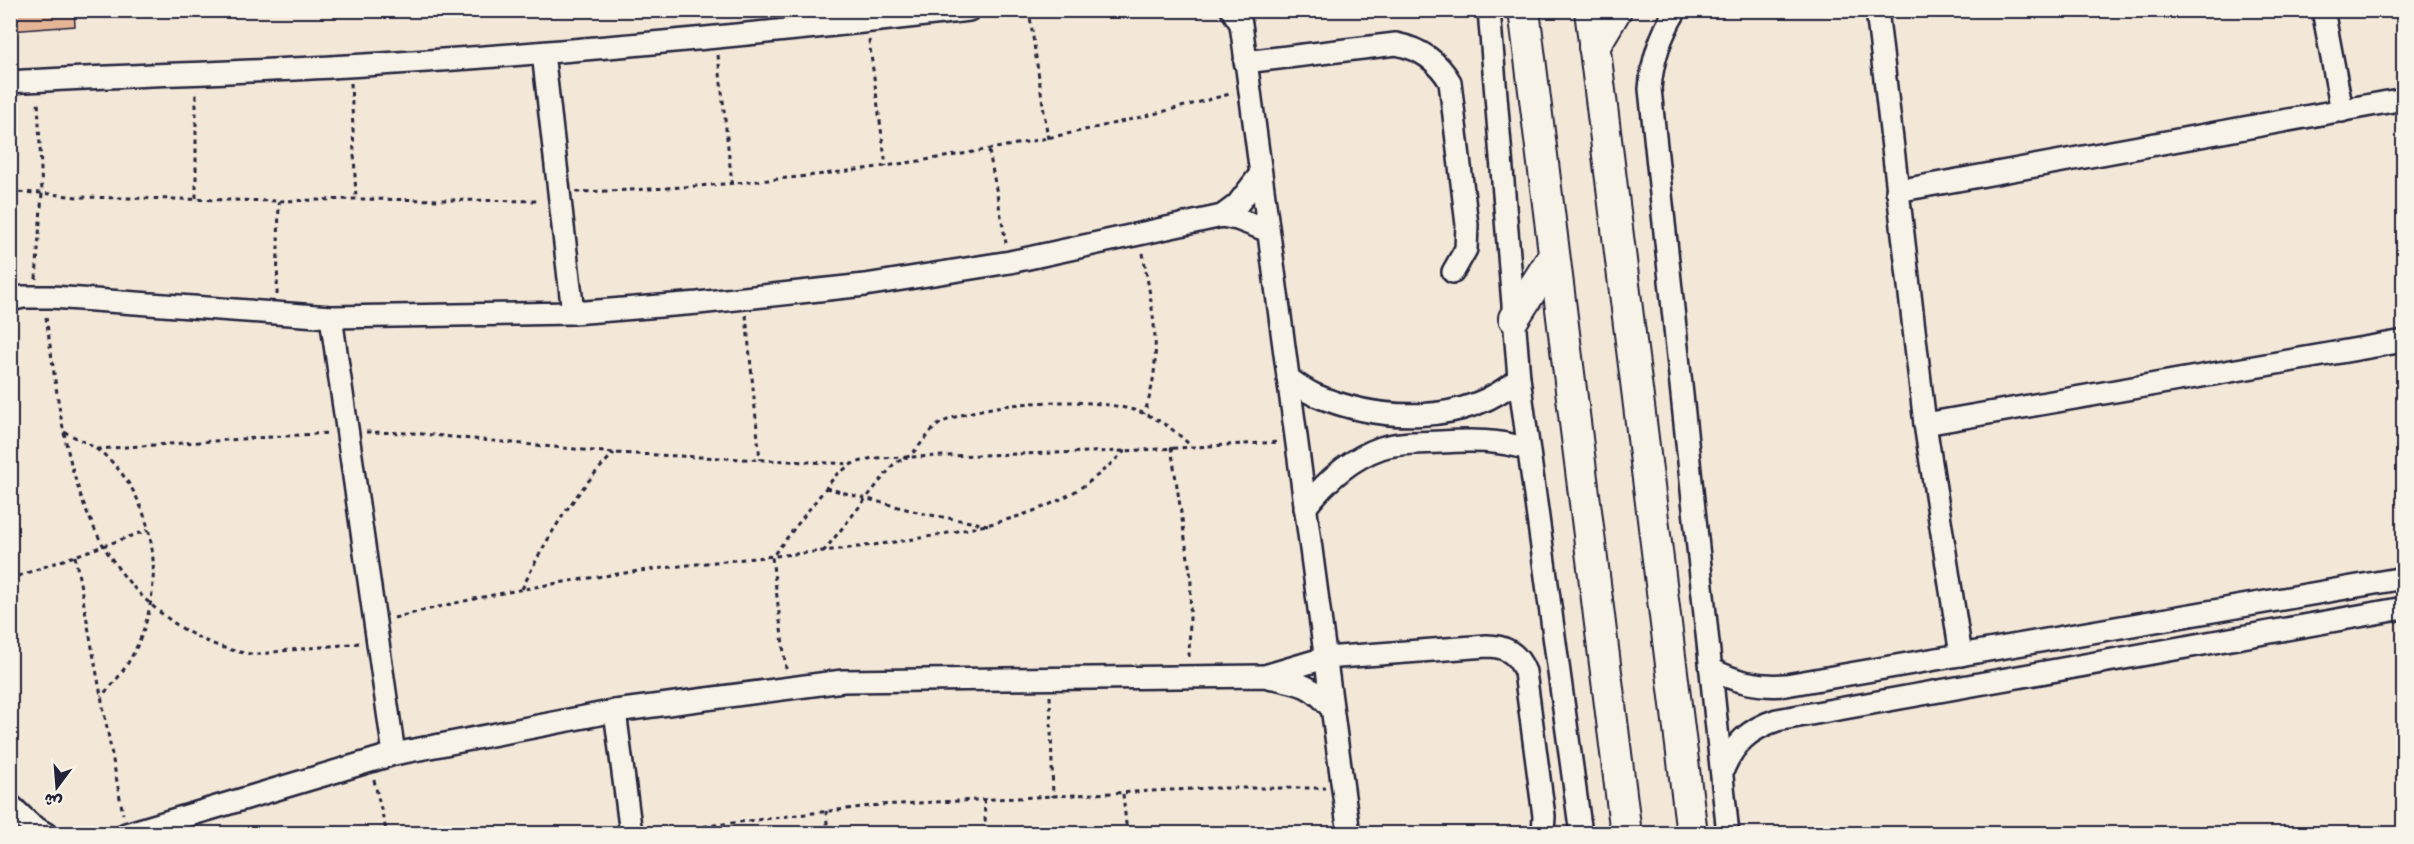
<svg xmlns="http://www.w3.org/2000/svg" width="2414" height="844" viewBox="0 0 2414 844" font-family="'Gochi Hand','Playpen Sans Arabic',sans-serif">
	<rect width="100%" height="100%" fill="#f3e7d8"/>
	<filter id="ink" filterUnits="userSpaceOnUse"><feTurbulence type="fractalNoise" baseFrequency=".0167" numOctaves="2"/><feDisplacementMap in="SourceGraphic" scale="12" xChannelSelector="R" yChannelSelector="G"/><feConvolveMatrix kernelMatrix="1 2 1 2 8 2 1 2 1" color-interpolation-filters="sRGB"/></filter>
	<g filter="url(#ink)">
		<polygon fill="#e5b696" stroke="#22223b" stroke-width="1.5" points="10,10 74,10 75,26 10,31"/>
		<g fill="none" stroke-linecap="round" stroke-linejoin="round">
			<defs>
				<g id="street">
					<polyline points="1232,10 1241,24 1349,834"/>
					<polyline points="1489,10 1519,378 1581,834"/>
					<path d="M1676 10C1660 36 1652 60 1650 89L1728 834"/>
					<polyline points="1877,10 1925,424 1961,655"/>
					<polyline points="2323,10 2342,111"/>
					<polyline points="543,53 573,313"/>
					<path d="M1245 62 1396 44C1421 49 1438 61 1450 82L1467 225 1466 249 1453 272"/>
					<path d="M10 82C123 75 236 73 348 66 556 54 763 34 969 10"/>
					<polyline points="1897,191 2404,99"/>
					<polyline points="1222,216 1237,219 1268,231"/>
					<polyline points="10,300 23,297 52,297 331,317 573,313 698,303 865,285 1010,262 1222,216 1237,205 1260,175"/>
					<polyline points="331,317 394,754"/>
					<path d="M1288 378C1296 384 1306 391 1315 395 1379 422 1465 426 1519 378"/>
					<polyline points="1925,424 2404,341"/>
					<path d="M1305 508C1325 482 1349 459 1381 448 1399 442 1422 443 1441 442 1471 440 1499 440 1528 449"/>
					<path d="M1711 669C1736 682 1758 687 1786 685L2404 578"/>
					<path d="M1268 675 1325 658 1487 646C1506 646 1518 654 1525 672L1544 816 1543 834"/>
					<polyline points="615,711 631,834"/>
					<path d="M1722 772C1733 744 1749 729 1777 720L2404 608"/>
					<polyline points="10,805 31,825 46,834"/>
					<path d="M126 834 394 754 615 711 843 681 1264 676C1296 683 1310 682 1332 709"/>
				</g>
				<g id="secondary">
					<polyline points="1524,10 1626,834"/>
					<polyline points="1590,10 1692,834"/>
					<polyline points="1594,47 1616,10"/>
					<polyline points="1514,318 1553,257"/>
				</g>
			</defs>
			<use href="#street" stroke="#22223b" stroke-width="26"/>
			<use href="#secondary" stroke="#22223b" stroke-width="34"/>
			<g stroke="#22223b" stroke-width="3" stroke-dasharray="4.5 4.5" stroke-linecap="butt">
				<polyline points="1029,10 1048,139"/>
				<polyline points="869,40 886,166"/>
				<polyline points="718,55 732,184"/>
				<polyline points="351,83 356,199"/>
				<polyline points="989,151 1006,243"/>
				<polyline points="10,192 42,193 77,197 279,201 356,199 540,201"/>
				<path d="M576 192C798 186 1019 153 1233 93"/>
				<polyline points="196,198 196,92"/>
				<path d="M1143 253C1152 310 1165 358 1144 414"/>
				<polyline points="36,279 42,193 38,100"/>
				<polyline points="277,295 279,201"/>
				<polyline points="746,315 760,460"/>
				<path d="M46 317C62 425 69 539 161 613 188 635 217 649 251 654 261 655 272 652 282 651 308 648 334 646 359 643"/>
				<path d="M64 432C81 440 97 447 110 460 173 524 165 637 101 696"/>
				<polyline points="366,432 412,433 614,453 852,464"/>
				<polyline points="1171,447 1191,578 1189,657"/>
				<polyline points="97,449 329,433"/>
				<polyline points="826,488 925,514 988,525"/>
				<path d="M823 552 893 465C898 461 904 459 909 456 921 447 930 427 945 421 993 400 1094 395 1143 413 1163 421 1178 433 1192 447"/>
				<polyline points="75,556 123,814"/>
				<polyline points="10,579 148,530"/>
				<path d="M522 589C546 538 574 493 614 453"/>
				<path d="M394 618C485 594 578 578 672 567 761 556 850 551 938 535 984 526 1031 517 1072 493 1092 482 1108 466 1125 451"/>
				<polyline points="786,669 772,557 836,475 852,464 872,458 1125,451 1279,442"/>
				<polyline points="1050,696 1053,797"/>
				<polyline points="374,780 387,834"/>
				<polyline points="1123,794 1127,834"/>
				<polyline points="984,799 986,834"/>
				<polyline points="826,811 828,834"/>
				<polyline points="650,833 879,805 1211,788 1325,788"/>
			</g>
			<use href="#street" stroke="#f7f3e8" stroke-width="21"/>
			<use href="#secondary" stroke="#f7f3e8" stroke-width="30"/>
		</g>
	</g>
	<rect width="2414" height="844" fill="none" stroke="#f7f3e8" stroke-width="36"/>
	<rect x="18" y="18" width="2378" height="808" fill="none" stroke="#22223b" stroke-width="2" filter="url(#ink)"/>
	<g transform="translate(57 787) rotate(196)" stroke="#f7f3e8" stroke-width="4.5" paint-order="stroke">
	<path d="M0-4.5L10 22L0 15L-10 22Z" fill="#22223b"/>
	<text y="-9" font-size="16" font-weight="bold" text-anchor="middle" fill="#22223b">ش</text>
	</g>
</svg>
